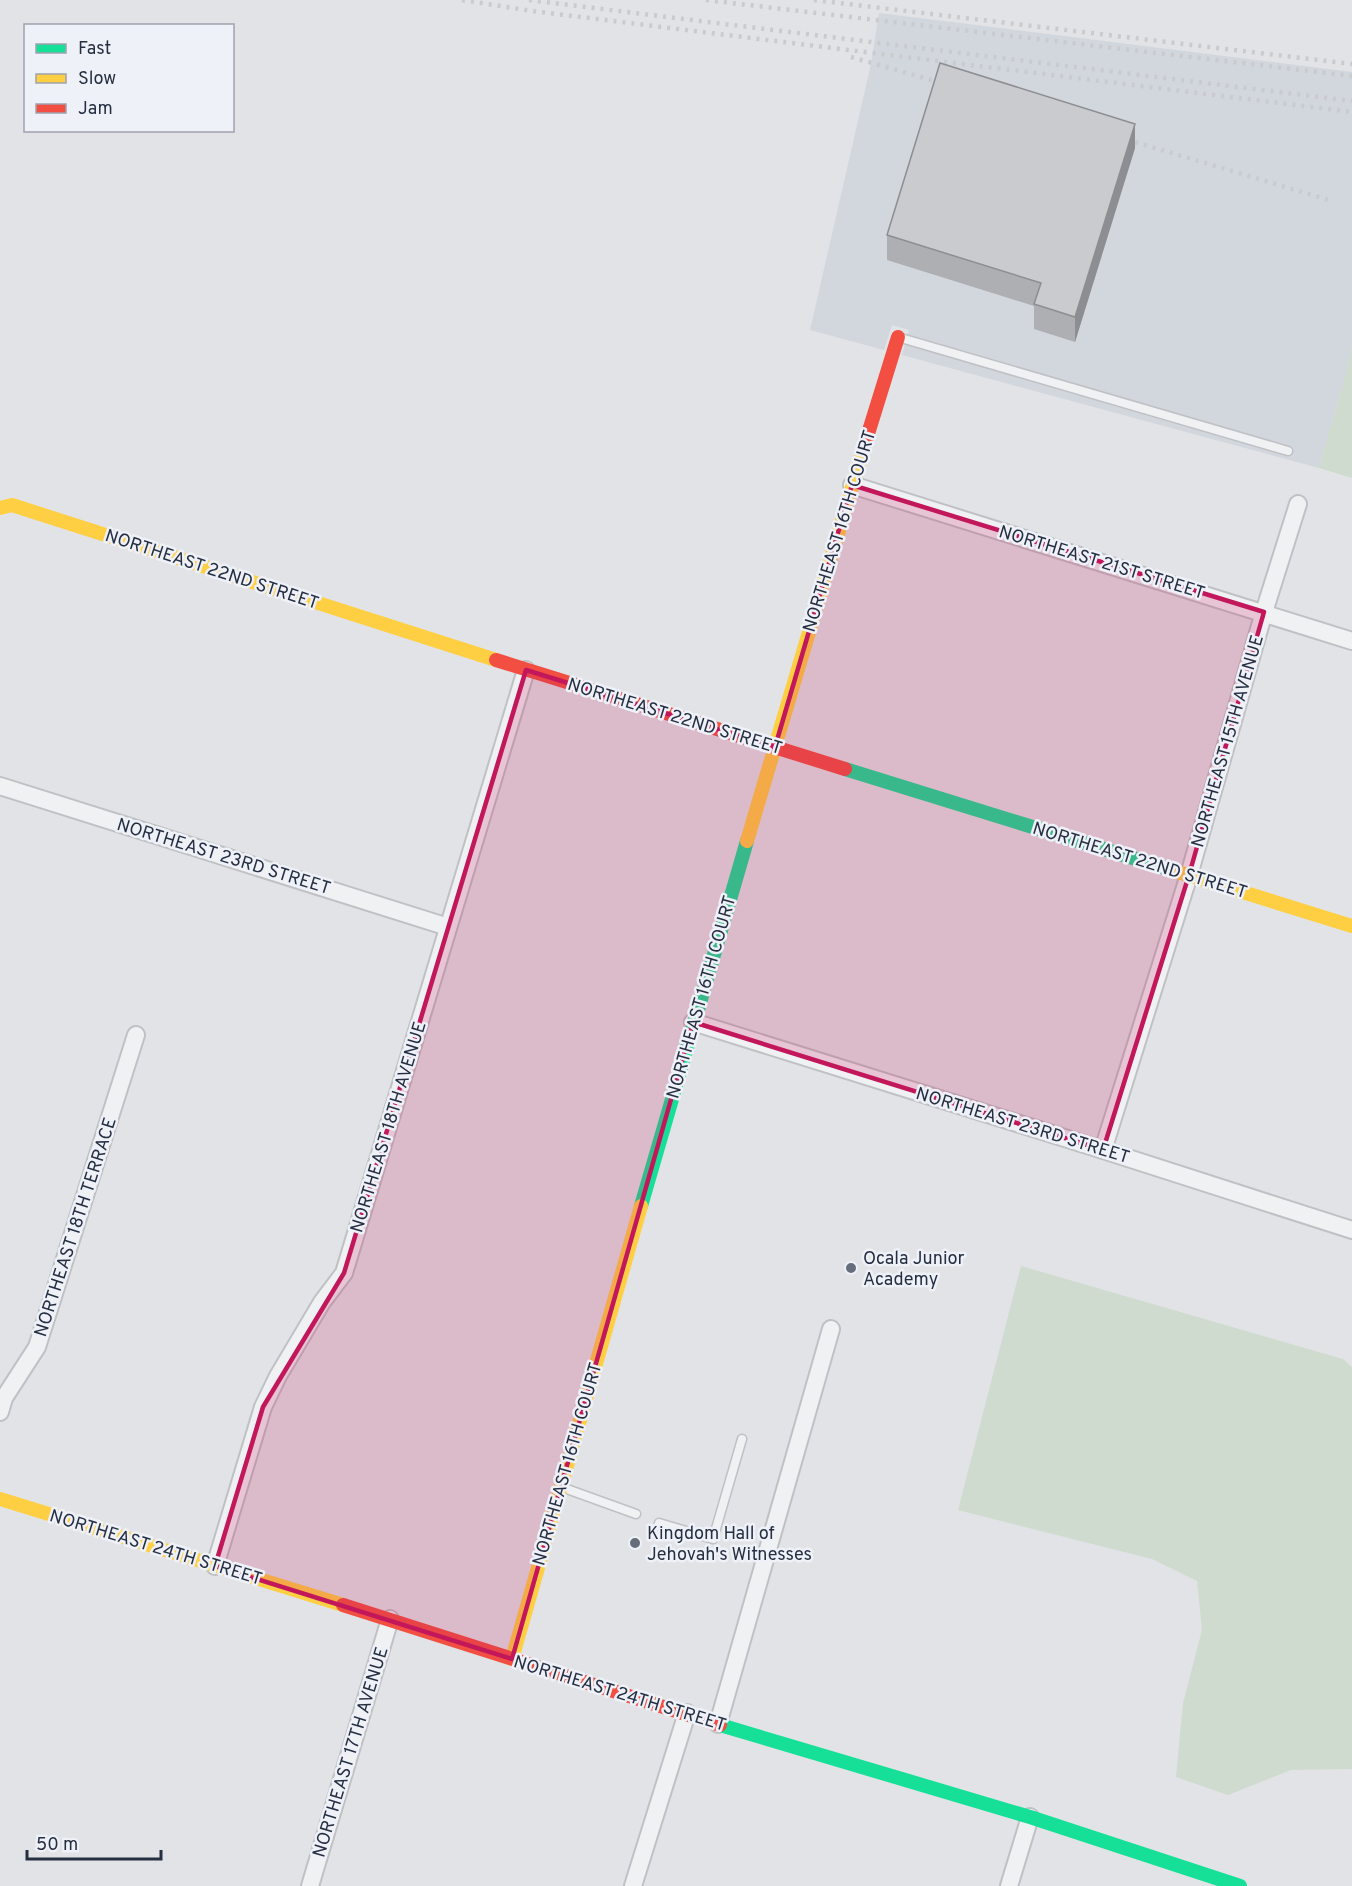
<svg xmlns="http://www.w3.org/2000/svg" width="1352" height="1886" viewBox="0 0 1352 1886" font-family="Overpass,sans-serif">
	<rect width="100%" height="100%" fill="#e1e3e6"/>
	<polygon fill="#d2d6dd" points="879,13 1352,72 1352,345 1345,377 1319,468 902,355 909,330 892,325 884,350 810,330 871,64"/>
	<g fill="#d0dbd0">
		<polygon points="1352,345 1352,478 1319,468 1345,377"/>
		<polygon points="1021,1266 1343,1359 1352,1367 1352,1769 1291,1770 1228,1795 1176,1777 1183,1703 1202,1630 1197,1581 1152,1559 958,1510"/>
	</g>
	<g fill="none" stroke-linecap="round" stroke-linejoin="round">
		<defs>
			<g id="lane">
				<polyline points="901,338 1288,451"/>
				<polyline points="564,1488 636,1514"/>
				<polyline points="659,1523 713,1539 742,1439"/>
			</g>
			<g id="street">
				<polyline points="852,485 1352,641"/>
				<polyline points="0,786 448,927"/>
				<polyline points="693,1022 1103,1150 1352,1230"/>
				<polyline points="1103,1150 1189,875 1264,612 1298,504"/>
				<polyline points="0,1412 4,1398 37,1347 136,1035"/>
				<polyline points="215,1566 263,1407 278,1376 322,1302 344,1273 526,670"/>
				<polyline points="718,1724 831,1329"/>
				<polyline points="310,1886 390,1619"/>
				<polyline points="633,1886 687,1713"/>
				<polyline points="1009,1886 1030,1817"/>
			</g>
		</defs>
		<use href="#lane" stroke="#bfc1c4" stroke-width="11"/>
		<use href="#street" stroke="#bfc1c4" stroke-width="20"/>
		<use href="#lane" stroke="#f0f1f3" stroke-width="8"/>
		<use href="#street" stroke="#f0f1f3" stroke-width="16"/>
		<g stroke="#16e098" stroke-width="14">
			<polyline points="845,769 1178,872"/>
			<polyline points="641,1206 747,841"/>
			<polyline points="720,1725 1030,1817 1240,1886"/>
		</g>
		<g stroke="#ffcf43" stroke-width="14">
			<polyline points="0,508 12,505 496,660"/>
			<polyline points="747,841 863,450"/>
			<polyline points="1178,872 1352,926"/>
			<polyline points="0,1499 343,1605"/>
			<polyline points="512,1659 641,1206"/>
		</g>
		<g stroke="#f24e42" stroke-width="14">
			<polyline points="863,450 898,337"/>
			<polyline points="496,660 845,769"/>
			<polyline points="343,1605 720,1725"/>
		</g>
		<g stroke="#c9cbce" stroke-width="4.5" stroke-dasharray="3 6" stroke-linecap="butt">
			<polyline points="462,0 532,11 1352,112"/>
			<polyline points="529,0 1352,101"/>
			<polyline points="706,0 1352,76"/>
			<polyline points="814,0 1352,64"/>
			<polyline points="851,57 949,85"/>
			<polyline points="1118,137 1329,200"/>
		</g>
	</g>
	<polygon fill="#adafb2" points="1135,148 1075,342 1034,329 1034,306 887,260 887,235"/>
	<polygon fill="#8d8e91" points="1135,124 1135,148 1075,342 1075,317"/>
	<polygon fill="#c9cbcf" stroke="#8d8e91" stroke-width="1.5" points="940,63 1135,124 1075,317 1034,304 1041,283 887,235"/>
	<path fill="#c2185b" fill-opacity="0.2" stroke="#c2185b" stroke-width="4.5" stroke-linejoin="round" d="M852 485 1264 612 1189 875 1103 1150 693 1022 512 1659 215 1566 263 1407 344 1273 526 670 775 747Z"/>
	<g fill="#676e7b" stroke="#eef1f7" stroke-width="2">
		<circle cx="851" cy="1268" r="6"/>
		<circle cx="635" cy="1543" r="6"/>
	</g>
	<g text-anchor="middle" stroke-width="5" stroke-linejoin="round" paint-order="stroke">
		<g font-size="18" fill="#262f42" stroke="#eef1f7">
			<text transform="translate(839 531) rotate(-73)" y="6">NORTHEAST 16TH COURT</text>
			<text transform="translate(1102 562) rotate(17)" y="6">NORTHEAST 21ST STREET</text>
			<text transform="translate(212 569) rotate(18)" y="6">NORTHEAST 22ND STREET</text>
			<text transform="translate(675 716) rotate(17)" y="6">NORTHEAST 22ND STREET</text>
			<text transform="translate(1227 741) rotate(-74)" y="6">NORTHEAST 15TH AVENUE</text>
			<text transform="translate(224 856) rotate(17)" y="6">NORTHEAST 23RD STREET</text>
			<text transform="translate(1140 860) rotate(17)" y="6">NORTHEAST 22ND STREET</text>
			<text transform="translate(701 997) rotate(-74)" y="6">NORTHEAST 16TH COURT</text>
			<text transform="translate(1023 1125) rotate(17)" y="6">NORTHEAST 23RD STREET</text>
			<text transform="translate(388 1127) rotate(-73)" y="6">NORTHEAST 18TH AVENUE</text>
			<text transform="translate(75 1227) rotate(-72)" y="6">NORTHEAST 18TH TERRACE</text>
			<text transform="translate(567 1464) rotate(-74)" y="6">NORTHEAST 16TH COURT</text>
			<text transform="translate(156 1547) rotate(17)" y="6">NORTHEAST 24TH STREET</text>
			<text transform="translate(620 1693) rotate(17)" y="6">NORTHEAST 24TH STREET</text>
			<text transform="translate(350 1752) rotate(-73)" y="6">NORTHEAST 17TH AVENUE</text>
		</g>
		<g font-size="18" fill="#262f42" stroke="#eef1f7" text-anchor="start">
			<text x="863" y="1264">Ocala Junior<tspan x="863" dy="21">Academy</tspan></text>
			<text x="647" y="1539">Kingdom Hall of<tspan x="647" dy="21">Jehovah's Witnesses</tspan></text>
		</g>
	</g>
	<rect x="24" y="24" width="210" height="108" fill="#eef1f7" stroke="#9ea3af" stroke-width="1.5"/>
	<rect x="36" y="44" width="30" height="9" fill="#16e098" stroke="#9ea3af" stroke-width="1.5"/>
	<text x="78" y="54" font-size="18" fill="#262f42">Fast</text>
	<rect x="36" y="74" width="30" height="9" fill="#ffcf43" stroke="#9ea3af" stroke-width="1.5"/>
	<text x="78" y="84" font-size="18" fill="#262f42">Slow</text>
	<rect x="36" y="104" width="30" height="9" fill="#f24e42" stroke="#9ea3af" stroke-width="1.5"/>
	<text x="78" y="114" font-size="18" fill="#262f42">Jam</text>
	<path d="M27 1850v9h134v-9" fill="none" stroke="#262f42" stroke-width="3"/>
	<text x="36" y="1850" font-size="18" fill="#262f42" stroke="#eef1f7" stroke-width="4.5" paint-order="stroke">50 m</text>
</svg>
